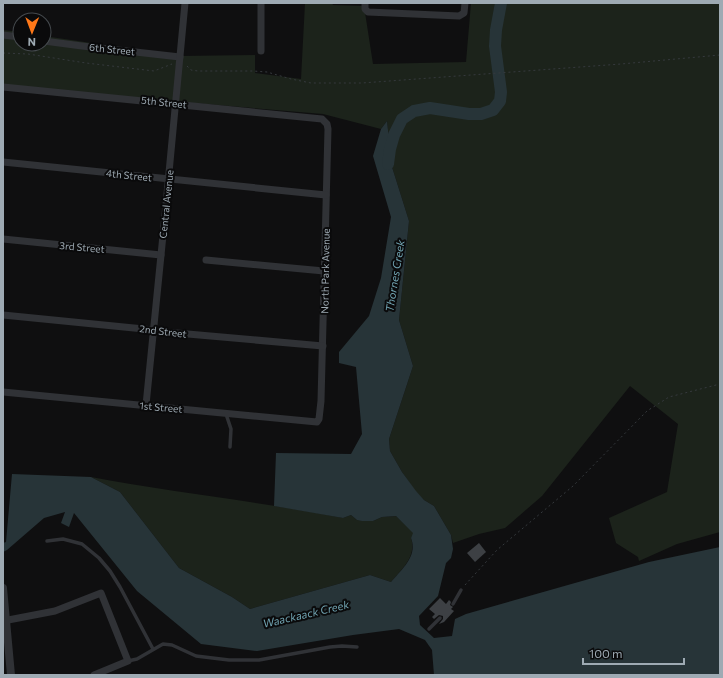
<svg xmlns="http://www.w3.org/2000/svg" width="723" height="678" viewBox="0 0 723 678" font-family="Commissioner,sans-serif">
	<rect width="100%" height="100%" fill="#0f0f10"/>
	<g fill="#1c231b">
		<polygon points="305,3 332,3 333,5 364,6 373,64 466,62 471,3 720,3 720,532 677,544 639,561 638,557 616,543 609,518 667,492 678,424 630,386 542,496 505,528 479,534 453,543 451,535 434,506 424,500 415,491 402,472 390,451 389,439 413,366 399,320 409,221 392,167 387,121 381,129 323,114 3,87 3,30 20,32 20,44 44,44 44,36 179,56 255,55 255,73 301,79"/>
		<path d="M91 477C174 493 259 501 343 518L351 515 357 520 373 521 382 517 396 516 414 533 411 538C417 556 402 569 391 582L370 575 250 609 232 597 179 568 120 492Z"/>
	</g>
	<path fill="#273438" d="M387 121 392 167 409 221 399 320 413 366 389 439 390 451 402 472 416 491 424 500 434 506 451 535 453 549 451 558 446 563 438 596 419 616 420 625 434 638 452 636 455 619 466 614 649 562 720 547V675H434L432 650 425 640 399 629 353 635 257 651 201 644 137 591 74 513 69 527 61 523 65 512 44 518 7 550 3 552V543L6 542 12 474 91 477 120 492 179 568 232 597 250 609 370 575 391 582C402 569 418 556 411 538L413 533 396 516 382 517 373 521H362L357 520 351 515 343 518 274 506 276 453 351 454 362 434 356 367 339 363V352L369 316 381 278 391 217 373 156 381 129Z"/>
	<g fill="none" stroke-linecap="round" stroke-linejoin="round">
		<polyline stroke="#273438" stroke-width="12" points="388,164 390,149 394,135 402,119 414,111 430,108 469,114 481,114 493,110 500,101 501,92 495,46 496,30 501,3"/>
	</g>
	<g fill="#3d4044">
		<polygon points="479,543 486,552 475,562 467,553"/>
		<polygon points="440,598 446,604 449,600 451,602 450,605 453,607 451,609 454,611 444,622 439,624 443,619 443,616 439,615 434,619 432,617 435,614 429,609"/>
	</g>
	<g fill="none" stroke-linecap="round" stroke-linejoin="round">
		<g stroke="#35393d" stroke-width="1" stroke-dasharray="2 3" stroke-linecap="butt">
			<polyline points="3,53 28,54 86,63 154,71 172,64"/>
			<polyline points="187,66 191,70 198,71 253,71 267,72 291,79 311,83 362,83 621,64 720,55"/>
			<polyline points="465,585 497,550 573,486 647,411 669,397 720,384"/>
		</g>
		<g stroke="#303236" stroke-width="3.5">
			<polyline points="226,414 231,429 230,447"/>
			<polyline points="47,541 63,539 82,544 99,558 110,571 120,587 153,649"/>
			<polyline points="453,604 461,590"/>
			<polyline points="429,629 440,618"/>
			<polyline points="128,661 137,659 163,644 172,645 196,656 229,660 259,660 330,647 342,646 357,647"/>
		</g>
		<g stroke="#303236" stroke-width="7">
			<polyline points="365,3 365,9 368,12 459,16 464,13 465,3"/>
			<polyline points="3,35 20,37"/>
			<polyline points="44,41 82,46 180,57"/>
			<polyline points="261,51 261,3"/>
			<polyline points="3,87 322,119 327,124 328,129 321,401 319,419 317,422 3,392"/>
			<polyline points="3,162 326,195"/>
			<polyline points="3,239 161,255"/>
			<polyline points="206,260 324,271"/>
			<polyline points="3,315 144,329 165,332 323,346"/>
			<polyline points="146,405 165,215 185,3"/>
			<polyline points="3,621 55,611 101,593 128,661 94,675"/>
		</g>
		<polyline stroke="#303236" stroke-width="8" points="3,588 11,675"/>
	</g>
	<g text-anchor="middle" stroke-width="4" stroke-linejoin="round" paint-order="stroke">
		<g font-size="10" fill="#9eaab3" stroke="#0a0a0b">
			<text transform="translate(112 49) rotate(6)" y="4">6th Street</text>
			<text transform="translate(164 102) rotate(6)" y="4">5th Street</text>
			<text transform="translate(129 175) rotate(6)" y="4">4th Street</text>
			<text transform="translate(166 204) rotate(-84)" y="4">Central Avenue</text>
			<text transform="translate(82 247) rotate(5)" y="4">3rd Street</text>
			<text transform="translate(325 271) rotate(-89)" y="4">North Park Avenue</text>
			<text transform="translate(163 331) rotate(7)" y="4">2nd Street</text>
			<text transform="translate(161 407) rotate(5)" y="4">1st Street</text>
		</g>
		<g font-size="11" font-style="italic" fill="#71a4b2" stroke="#0a0a0b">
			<text transform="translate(395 276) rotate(-81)" y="4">Thornes Creek</text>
			<text transform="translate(306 614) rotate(-13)" y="4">Waackaack Creek</text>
		</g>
	</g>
	<rect width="723" height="678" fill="none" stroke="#9eaab3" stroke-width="8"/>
	<g transform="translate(32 32) rotate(181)"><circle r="19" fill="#0a0a0b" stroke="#454a4e"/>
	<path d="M0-3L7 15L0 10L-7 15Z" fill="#ff7818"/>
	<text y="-6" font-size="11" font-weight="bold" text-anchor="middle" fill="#9eaab3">N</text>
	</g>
	<path d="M583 658v6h101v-6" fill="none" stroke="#9eaab3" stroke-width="2"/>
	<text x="589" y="658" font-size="12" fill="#9eaab3" stroke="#0a0a0b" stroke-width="3" paint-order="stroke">100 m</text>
</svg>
